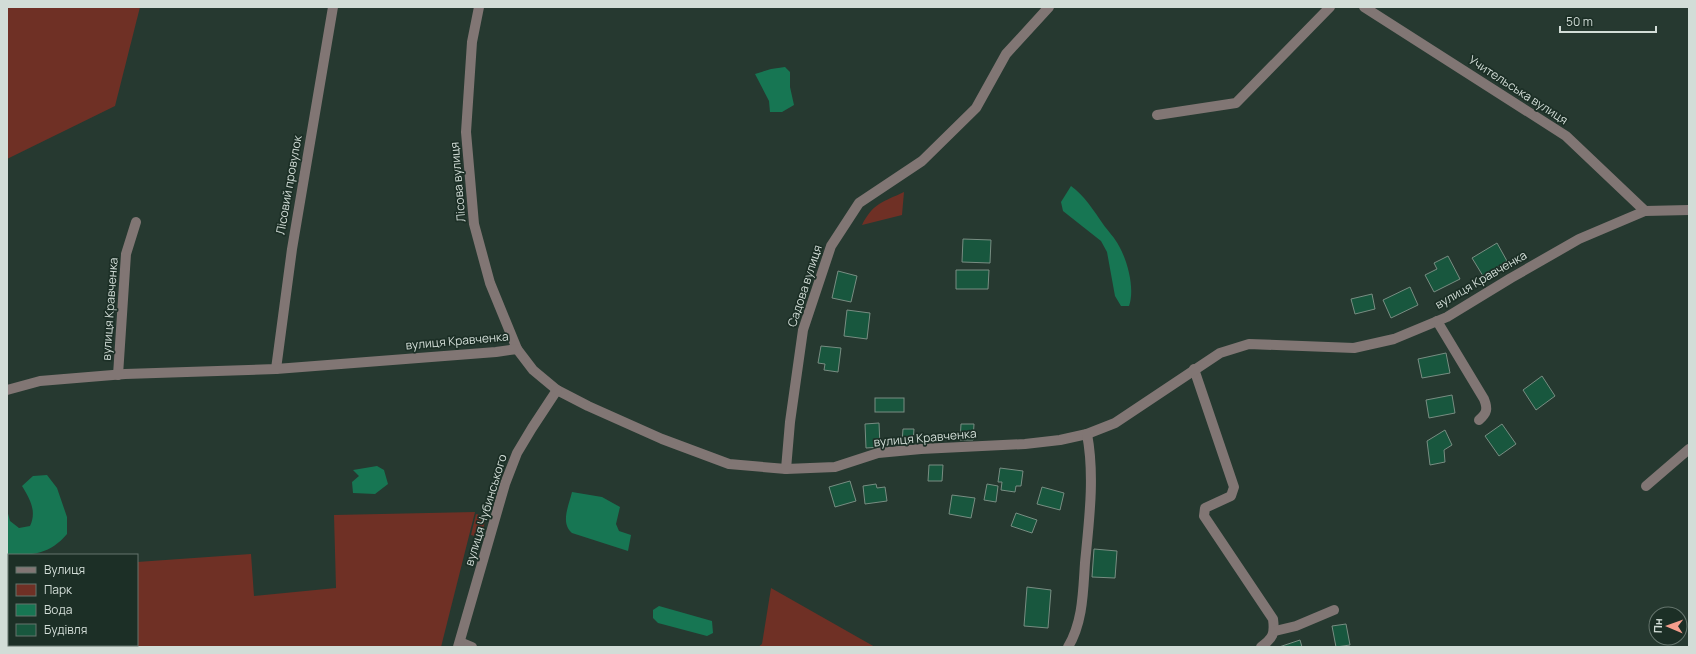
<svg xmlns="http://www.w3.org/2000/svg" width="1696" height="654" viewBox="0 0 1696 654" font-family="Manrope,sans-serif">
	<rect width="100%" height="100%" fill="#263930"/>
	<g fill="#6f3025">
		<polygon points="7,7 140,7 115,106 7,159"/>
		<path d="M904 192 902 215 862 225C873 203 883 202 904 192Z"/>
		<polygon points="475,512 441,647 7,647 7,590 9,589 9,645 137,645 137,562 251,554 254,596 336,588 334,515"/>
		<polygon points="476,514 486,517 481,538 471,535"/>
		<polygon points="771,588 875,647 758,647 762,644"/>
	</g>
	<g fill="#177653">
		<polygon points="785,67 790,72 790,87 794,105 782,112 770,112 769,101 755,74 771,69"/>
		<path d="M1071 186C1084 195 1094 211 1103 224 1108 231 1115 238 1119 246 1128 262 1135 289 1129 306H1121L1115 296 1107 252 1101 241 1063 211 1061 202Z"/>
		<polygon points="377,466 384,470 388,484 375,494 353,493 352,482 359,476 353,470"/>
		<path d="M47 475 57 488 67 517V534C50 554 34 555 9 555V558H7V510L10 521 19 528 30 526C37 511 30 499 22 486L33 476Z"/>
		<path d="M572 492 602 497 620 507 616 524 619 531 631 535 628 551 572 533C560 523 569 505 572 492Z"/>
		<polygon points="659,606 712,621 713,633 707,636 658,623 653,618 653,610"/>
	</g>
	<g fill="#18573e" stroke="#788d82">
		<polygon points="963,239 991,240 990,263 962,262"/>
		<polygon points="1497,243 1507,261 1483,276 1472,258"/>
		<polygon points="1448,256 1460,279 1434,292 1425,275 1437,269 1434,263"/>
		<polygon points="956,270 989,270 988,289 956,289"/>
		<polygon points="838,271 857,276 851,302 832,298"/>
		<polygon points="1410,287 1418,305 1391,318 1383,300"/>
		<polygon points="1372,294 1375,309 1355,314 1351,299"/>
		<polygon points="847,310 870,313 867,339 844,336"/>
		<polygon points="821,346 841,348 838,372 824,370 825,364 818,363"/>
		<polygon points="1446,353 1450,373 1422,378 1418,359"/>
		<polygon points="1542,376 1555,396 1536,410 1523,390"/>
		<polygon points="1452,395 1455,413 1429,418 1426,400"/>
		<rect x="875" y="398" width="29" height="14"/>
		<polygon points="879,423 880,447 866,448 865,424"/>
		<polygon points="961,424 974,424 973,440 960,440"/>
		<polygon points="1502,424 1516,444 1499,456 1485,436"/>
		<polygon points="903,429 914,429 913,442 902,442"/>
		<polygon points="1445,430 1452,445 1444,450 1445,462 1430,465 1427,441"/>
		<polygon points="929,465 943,465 942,481 928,481"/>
		<polygon points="1000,468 1023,471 1021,486 1016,486 1015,492 1001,490 1002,482 998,482"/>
		<polygon points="850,481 856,501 835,507 829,487"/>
		<polygon points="876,484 877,488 885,487 887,501 865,504 863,486"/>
		<polygon points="987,484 998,486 996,502 984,500"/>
		<polygon points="1042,487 1064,493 1060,510 1037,504"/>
		<polygon points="952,495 975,498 971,518 949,514"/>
		<polygon points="1016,513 1037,520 1032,533 1011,526"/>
		<polygon points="1094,549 1117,551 1115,578 1092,577"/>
		<polygon points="1027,587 1051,590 1048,628 1024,626"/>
		<polygon points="1346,624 1350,645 1336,647 1332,626"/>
		<polygon points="1300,640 1302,647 1279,647"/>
	</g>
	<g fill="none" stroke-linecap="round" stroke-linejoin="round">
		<g stroke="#817674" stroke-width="10">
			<polyline points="479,7 472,42 466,132 474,224 490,283 517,349"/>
			<polyline points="1364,7 1566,136 1645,211"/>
			<polyline points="1157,115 1236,103 1330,7"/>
			<path d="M1437 321 1484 399C1488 409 1487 413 1479 420"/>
			<polyline points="276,369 292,249 333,7"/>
			<path d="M1194 369 1234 487 1231 496 1205 508 1204 516 1273 619C1275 634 1273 638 1261 647"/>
			<polyline points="118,375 126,254 136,222"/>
			<polyline points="7,390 40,381 125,374 276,369 496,352 517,349 533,370 557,390 588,406 662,439 729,464 786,469 835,467 878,453 921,449 1025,444 1060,440 1087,434 1115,423 1220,353 1249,344 1354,348 1394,339 1447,317 1511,278 1579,239 1645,211 1689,210"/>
			<polyline points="786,469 790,422 803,330 831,246 859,203 922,161 976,108 1006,54 1049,7"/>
			<polyline points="1646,486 1689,449"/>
			<polyline points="1275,631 1296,626 1334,610"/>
			<polyline points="460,642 472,647"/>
			<polyline points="458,647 505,484 517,453 532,428 557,390"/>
			<path d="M1068 647C1083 622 1083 592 1085 563 1089 521 1095 476 1087 434"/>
		</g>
	</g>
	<g text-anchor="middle" stroke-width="3.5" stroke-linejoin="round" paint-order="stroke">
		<g font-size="12" fill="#d2ddd7" stroke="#1c2f26">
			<text transform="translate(1518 90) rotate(33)" y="4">Учительська вулиця</text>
			<text transform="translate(458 182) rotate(-95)" y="4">Лісова вулиця</text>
			<text transform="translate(289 185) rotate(-80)" y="4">Лісовий провулок</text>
			<text transform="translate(1481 280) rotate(-30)" y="4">вулиця Кравченка</text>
			<text transform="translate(805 286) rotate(-72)" y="4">Садова вулиця</text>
			<text transform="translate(110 309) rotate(-86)" y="4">вулиця Кравченка</text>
			<text transform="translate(457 341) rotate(-5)" y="4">вулиця Кравченка</text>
			<text transform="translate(925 438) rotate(-5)" y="4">вулиця Кравченка</text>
			<text transform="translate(486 510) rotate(-73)" y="4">вулиця Чубинського</text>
		</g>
	</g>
	<rect width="1696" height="654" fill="none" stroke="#d2ddd7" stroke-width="16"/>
	<rect x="8" y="554" width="130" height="92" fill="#1c2f26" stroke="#65756d"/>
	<rect x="16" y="567" width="20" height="6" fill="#817674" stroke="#65756d"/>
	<text x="44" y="574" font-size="12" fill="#d2ddd7">Вулиця</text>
	<rect x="16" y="584" width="20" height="12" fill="#6f3025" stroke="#65756d"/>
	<text x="44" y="594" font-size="12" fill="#d2ddd7">Парк</text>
	<rect x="16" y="604" width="20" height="12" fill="#177653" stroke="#65756d"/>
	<text x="44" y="614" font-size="12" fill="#d2ddd7">Вода</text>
	<rect x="16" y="624" width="20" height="12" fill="#18573e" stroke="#65756d"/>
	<text x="44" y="634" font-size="12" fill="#d2ddd7">Будівля</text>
	<g transform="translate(1668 626) rotate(272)"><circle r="19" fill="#1c2f26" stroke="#65756d"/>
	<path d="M0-3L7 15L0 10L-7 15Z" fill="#f49d8c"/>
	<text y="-6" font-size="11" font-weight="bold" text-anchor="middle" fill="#d2ddd7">Пн</text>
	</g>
	<path d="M1560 26v6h96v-6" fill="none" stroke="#d2ddd7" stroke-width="2"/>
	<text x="1566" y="26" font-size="12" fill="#d2ddd7" stroke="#1c2f26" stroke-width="3" paint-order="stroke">50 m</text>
</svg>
